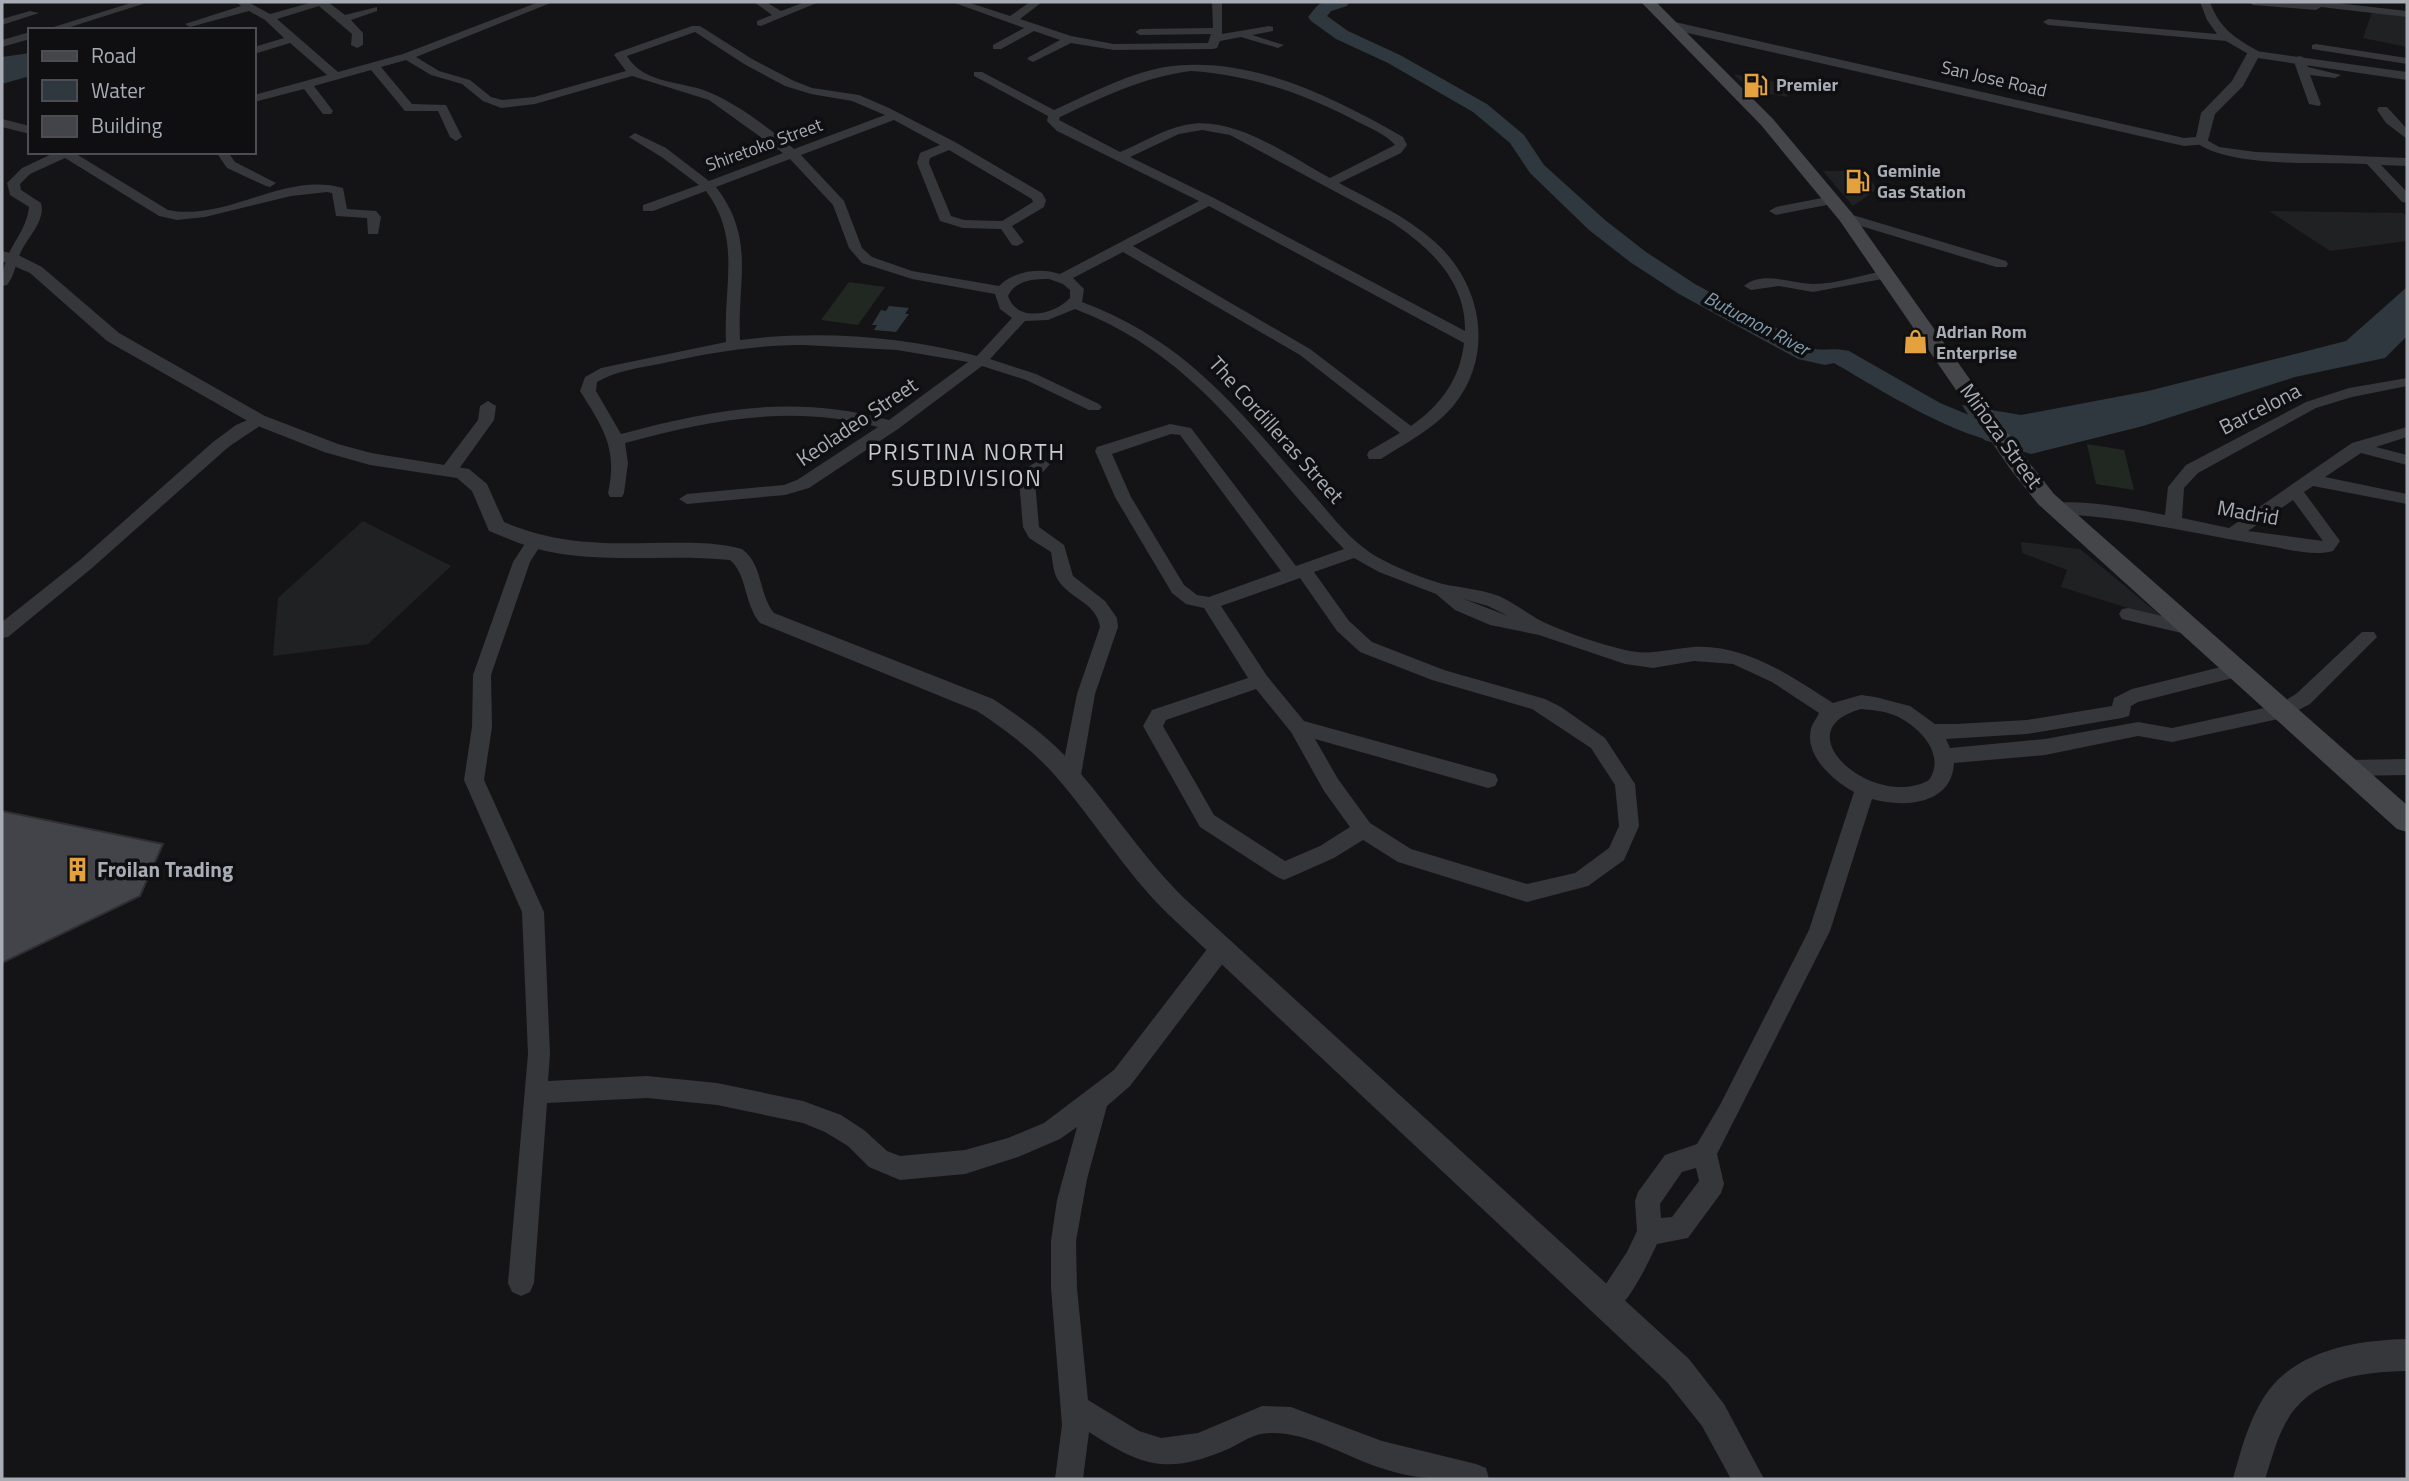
<svg xmlns="http://www.w3.org/2000/svg" width="2409" height="1481" viewBox="0 0 2409 1481" font-family="'Titillium Web',sans-serif">
	<rect width="100%" height="100%" fill="#141416"/>
	<g fill="#202123">
		<polygon points="2372,12 2407,16 2407,47 2363,38"/>
		<polygon points="1733,74 1791,85 1787,97 1750,90"/>
		<polygon points="1823,171 1865,171 1877,189 1853,206"/>
		<polygon points="2269,211 2403,213 2407,217 2407,241 2330,251"/>
		<polygon points="363,521 451,566 368,644 273,656 278,598"/>
		<polygon points="2021,542 2080,549 2166,620 2061,587 2067,570 2022,553"/>
	</g>
	<g fill="#212821">
		<polygon points="849,282 885,287 858,325 821,320"/>
		<polygon points="2087,444 2124,450 2134,490 2096,484"/>
	</g>
	<g fill="#2e383e">
		<polygon points="30,53 30,76 2,84 2,57"/>
		<polygon points="2407,287 2407,336 2385,358 2295,377 2143,426 2031,454 1984,440 1962,405 2021,415 2148,391 2346,341"/>
		<polygon points="889,306 909,308 905,314 909,314 896,332 874,330 877,325 872,325 881,310 886,311"/>
	</g>
	<g fill="none" stroke-linecap="round" stroke-linejoin="round">
		<path fill="#2e383e" fill-rule="evenodd" d="M1324 2H1349L1347 6 1331 11 1327 16 1348 31 1400 55 1487 104 1524 135 1544 165 1605 220 1646 252 1695 284 1815 349C1826 351 1834 347 1849 351L1940 403 1981 420 2026 430 2030 436 2026 442C1979 454 1876 387 1834 363L1825 365 1798 359 1679 294 1630 262 1589 230 1530 173 1510 143 1473 112 1388 63 1336 39 1311 21 1308 17C1313 11 1317 4 1324 2Z"/>
	</g>
	<polygon fill="#434449" stroke="#2e2f32" stroke-width="2" points="2,811 163,844 140,896 2,963"/>
	<g fill="none" stroke-linecap="round" stroke-linejoin="round">
		<g fill="#36373b" fill-rule="evenodd">
			<polygon points="134,2 149,2 61,30 44,30"/>
			<path d="M236 2H248L270 14 313 2H328L345 15 377 7V11L351 20 363 33V45L357 48 351 45 352 34 319 6 277 19 338 72 403 54 539 2H553L416 57 439 71 470 80 491 97 502 100 534 97 626 71 614 55 616 53 692 26H700L752 59 794 81 812 88 859 95 889 108 955 142 1042 193 1046 200 1044 207 1012 226 1024 242 1017 246 1012 245 1001 229 963 228 940 221 917 163 920 153 940 145 894 120 801 155 844 201 862 248 872 257 912 271 999 286C1014 271 1040 267 1060 274L1199 201 1057 131 1047 121 1048 116 974 76V72H982L1054 110C1090 94 1126 74 1165 67 1248 54 1333 97 1403 137L1407 145 1401 153 1339 183C1373 201 1407 217 1435 242 1482 284 1495 354 1454 405 1435 428 1406 443 1381 459H1369L1367 455 1369 451 1400 433 1300 355 1123 252 1073 278 1084 289 1082 302C1185 341 1233 404 1304 484 1327 509 1348 541 1379 558 1398 568 1421 578 1443 584 1462 588 1480 589 1499 596 1517 604 1532 618 1550 625 1573 635 1600 644 1625 650 1649 656 1669 649 1693 647 1746 644 1791 676 1833 703L1861 695 1875 697 1910 706 1935 724H1956L2027 720 2112 706 2114 698 2132 689 2237 663 2244 665 2246 670 2244 675 2237 677 2138 702 2131 706 2129 716 2122 718 2027 734 1946 739 1950 748 2045 739 2138 722 2172 728 2278 705 2296 694 2362 632H2374L2377 637 2310 704 2283 718 2172 742 2138 736 2045 755 1954 763C1952 805 1904 808 1872 799L1830 931 1717 1154 1724 1184 1721 1193 1688 1238 1657 1244C1647 1265 1627 1309 1605 1318L1596 1314 1592 1305 1627 1252 1637 1231 1635 1201 1638 1192 1665 1155 1697 1144 1720 1105 1809 930 1854 792C1834 781 1804 756 1811 729 1812 724 1817 718 1819 713L1772 682 1733 664 1694 661 1653 668 1625 664 1539 635 1490 625 1455 610 1436 594 1379 572 1354 558 1314 572 1349 621 1372 642 1444 670 1545 699 1561 707 1605 738 1635 784 1639 826 1624 860 1588 886 1527 902 1398 862 1363 840 1334 858 1291 877 1284 880 1277 877 1200 827 1143 726 1152 710 1248 678 1204 608 1186 604 1172 593 1115 497 1095 451 1097 447 1170 424 1191 428 1296 566 1344 549C1254 457 1203 358 1075 309L1048 320 1025 321 990 359 1036 374 1099 404 1102 407 1099 410H1089L1026 380 982 366 898 429 809 488 785 495 687 504 679 499 687 494 784 485 797 480 878 427C792 404 709 420 625 443L628 463 624 493 622 497H610L608 493C618 448 603 428 580 391L585 377 601 368 726 342C723 286 742 239 706 191L653 211H643V205L699 185 663 158 629 137 635 133 666 148 709 181 783 153 709 100 632 76 535 104 501 108 483 101 462 84 431 75 406 60 381 67 412 104 446 105 462 137 456 141 450 137 438 111H405L371 70 314 86 333 111 331 114H323L304 89 254 102V95L327 75 290 43 254 54V47L284 38 265 20 249 11 190 27 185 24 241 6ZM695 32 744 64 785 86 811 94 852 101 885 115 794 149C770 129 742 107 713 94 685 80 645 86 627 56ZM1191 71C1251 75 1305 94 1358 122 1370 128 1387 135 1395 145L1330 178C1289 156 1233 114 1185 125 1162 130 1142 143 1120 152L1059 120 1060 117C1103 97 1143 77 1191 71ZM1202 130 1230 135 1390 221C1429 247 1466 280 1465 331L1214 198 1130 157 1179 134ZM949 150 1032 199 1033 202 1002 221 964 220 951 216 929 163 930 158ZM790 159 833 205 849 248 862 263 912 279 995 294 1000 309 1012 318 977 356C902 336 817 330 740 340 737 280 756 239 716 187ZM1209 206 1464 343C1460 379 1441 405 1411 426L1310 349 1133 246ZM1049 279 1063 284 1070 290V298C1054 315 1017 323 1008 296 1016 280 1033 279 1049 279ZM804 345 897 350 968 362 889 420C793 394 714 409 621 434L596 391 597 382C616 371 638 368 659 364 707 353 754 345 804 345ZM1171 434 1180 435 1281 571 1209 597 1197 595 1184 585 1131 497 1112 454ZM1300 578 1337 631 1360 652 1432 680 1532 709 1591 748 1615 785 1619 826 1609 848 1575 873 1527 884 1411 849 1370 823 1338 779 1315 739 1488 788 1495 786 1498 780 1495 774 1488 772 1304 721 1267 676 1221 606ZM1464 599 1488 606 1508 616ZM1256 689 1291 732 1324 791 1350 827 1320 846 1285 861 1214 815 1163 726 1166 720ZM1861 709C1872 710 1884 711 1894 715 1918 725 1947 754 1929 780 1874 811 1781 731 1861 709ZM1696 1168 1699 1181 1672 1217 1661 1218 1660 1204 1682 1172Z"/>
			<polygon points="754,2 766,2 781,11 805,2 819,2 761,26 757,25 757,21 772,15"/>
			<polygon points="952,2 967,2 1010,16 1030,2 1042,2 1020,19 1071,36 1114,44 1208,43 1211,34 1140,35 1135,32 1140,29 1213,28 1212,2 1222,2 1222,34 1269,26 1273,27 1273,31 1252,35 1284,45 1278,48 1241,37 1220,41 1217,48 1213,49 1114,50 1071,43 1033,62 1027,59 1029,57 1060,40 1034,31 1001,49 993,49 993,45 1024,28"/>
			<path d="M2200 2H2210C2219 28 2235 38 2258 51V55H2250L2226 41 2048 25 2043 22 2048 19 2217 34 2207 20Z"/>
			<polygon points="2248,2 2328,2 2407,11 2407,17 2321,7 2316,10 2253,5"/>
			<polygon points="30,11 39,13 2,25 2,19"/>
			<polygon points="30,32 30,39 2,47 2,40"/>
			<polygon points="2316,44 2407,58 2407,64 2312,49 2312,45"/>
			<polygon points="2299,56 2303,57 2308,67 2341,75 2335,78 2310,75 2321,104 2319,106 2309,104 2293,59"/>
			<polygon points="2379,107 2387,107 2407,129 2407,139 2386,123 2377,110"/>
			<polygon points="2,119 30,126 30,134 2,127"/>
			<path d="M2202 137 2219 147 2256 152 2407 158V166L2381 165 2407 192V203L2402 202 2367 164C2321 162 2235 168 2198 144L2196 141Z"/>
			<path d="M56 152H73L168 210C227 222 284 171 343 188L347 209 376 211 381 217 378 234H368L367 218 336 216 332 193 327 192 291 196 205 217 177 220 159 216 65 158 30 174 20 184 21 190 41 203C46 221 27 238 20 254 15 265 15 275 7 285L2 286C2 247 25 239 29 207L10 195 7 183 22 168Z"/>
			<polygon points="216,152 228,152 235,162 276,183 270,187 266,186 227,168"/>
			<polygon points="1832,196 1837,197 1837,203 1776,215 1769,211 1776,207"/>
			<polygon points="1846,213 2006,261 2008,264 2006,267 1996,267 1841,220 1839,217"/>
			<path d="M1888 270 1893 271V277L1813 292 1779 286 1751 290 1744 286C1762 270 1792 284 1813 284 1837 284 1864 274 1888 270Z"/>
			<path d="M2407 378V386L2352 397 2316 408 2198 473 2184 488 2182 518 2229 528 2352 443 2407 427V437L2376 447 2407 455V465L2361 453 2325 477 2407 494V504L2313 486 2304 492 2340 541 2333 551C2312 557 2284 548 2263 545 2194 534 2126 516 2055 514L2047 508C2058 493 2145 511 2165 515L2168 487 2186 465 2306 402 2349 388ZM2293 500 2323 541 2248 531Z"/>
			<polygon points="488,401 496,406 494,420 456,473 444,473 442,469 444,465 478,420 480,406"/>
			<path d="M259 415 264 417 267 420C256 430 237 440 225 450L92 568 8 637 2 638V622L80 560 213 442 236 425Z"/>
			<path d="M1042 459 1050 464 1035 481 1039 527 1064 545 1073 576 1105 601 1117 618 1118 627 1095 694 1081 775 1078 781 1071 783 1064 781 1061 775 1077 694 1100 627C1097 603 1070 599 1058 580 1053 572 1053 562 1051 552L1029 538 1023 527 1019 481 1024 469Z"/>
			<path d="M534 537 542 543 530 562 491 675 492 727 484 780 544 912 550 1054 548 1081 647 1076 717 1083 803 1101 841 1115 864 1130 887 1151 900 1156 965 1150 1008 1138 1044 1123 1114 1070 1214 940 1222 938 1230 940 1233 947 1230 954 1130 1086 1107 1106 1087 1179 1076 1241 1077 1288 1088 1400 1139 1431 1161 1438 1198 1433 1262 1406 1291 1407 1382 1441 1476 1464 1486 1468 1489 1479C1452 1479 1420 1481 1384 1469 1347 1458 1312 1433 1272 1433 1255 1432 1243 1442 1228 1449 1167 1475 1143 1467 1089 1432L1083 1479H1055L1062 1425 1051 1288V1241L1057 1200 1077 1127 1060 1139 1018 1157 965 1174 900 1180 869 1167 848 1146 825 1132 803 1123 717 1105 647 1098 547 1103 534 1283 530 1292 521 1296 512 1292 508 1283 528 1054 522 912 464 780 472 727 473 675 513 562 528 539Z"/>
			<polygon points="2128,608 2196,624 2199,629 2196,634 2190,635 2122,619 2119,614 2122,609"/>
			<polygon points="2407,759 2407,775 2348,776 2341,773 2338,768 2341,763 2348,760"/>
		</g>
		<g fill="#36373b" fill-rule="evenodd">
			<polygon points="1675,22 2184,138 2196,137 2201,113 2232,81 2249,50 2407,72 2407,80 2258,58 2243,86 2215,114 2207,144 2184,146 1670,29 1670,23"/>
			<path d="M2 251 18 255 42 267 119 333 265 416 338 444 371 453 469 469 487 484 504 522C554 543 597 544 651 543 681 543 713 541 742 549 764 566 758 593 774 613L993 699C1020 717 1046 735 1068 759 1109 804 1141 856 1185 899L1689 1359 1724 1404 1764 1479H1731L1702 1426 1667 1382 1168 914C1124 871 1093 818 1052 772 1030 748 1004 729 977 711L760 623C744 604 747 574 730 560 672 554 613 563 556 553 532 549 511 540 489 531L472 491 457 478 370 465 324 452 253 424 107 341 30 273 2 261Z"/>
			<path d="M2407 1339V1371C2358 1372 2306 1379 2283 1428 2275 1444 2271 1462 2265 1479H2233C2241 1450 2250 1415 2269 1390 2300 1349 2360 1340 2407 1339Z"/>
		</g>
		<polygon fill="#44464a" fill-rule="evenodd" points="1641,2 1656,2 1773,119 1852,213 2027,460 2054,494 2407,805 2407,832 2397,829 2038,504 2011,470 1840,221 1761,125"/>
	</g>
	<defs>
		<symbol id="fuel-bare" viewBox="-9 -9 18 18"><path d="M-5.5-6h7V0h2V4h1.3V-2.5L3-4.5l.8-.8L6-3V5H2.5V1h-1V6h-7ZM-4.2-4.7v3.2H.2V-4.7Z" fill="#e4a23e" stroke="#0f0f11" stroke-width="2.5" paint-order="stroke"/></symbol>
		<symbol id="shop-bare" viewBox="-9 -9 18 18"><path d="M-5-2.5h2.3a2.7 3.5 0 0 1 5.4 0H5L5.5 6h-11ZM-1.5-2.5h3a1.5 2.3 0 0 0-3 0Z" fill="#e4a23e" stroke="#0f0f11" stroke-width="2.5" paint-order="stroke"/></symbol>
		<symbol id="building-bare" viewBox="-9 -9 18 18"><path d="M-4-6H4V6H1V3H-1V6H-4ZM-2.5-4.3h1.7v1.8h-1.7ZM.8-4.3h1.7v1.8H.8ZM-2.5-1h1.7V.8h-1.7ZM.8-1h1.7V.8H.8Z" fill="#e4a23e" stroke="#0f0f11" stroke-width="2.5" paint-order="stroke"/></symbol>
	</defs>
	<g fill-rule="evenodd">
		<use href="#fuel-bare" x="1738" y="68" width="35" height="35"/>
		<use href="#fuel-bare" x="1840" y="164" width="35" height="35"/>
		<use href="#shop-bare" x="1898" y="324" width="35" height="35"/>
		<use href="#building-bare" x="60" y="852" width="35" height="35"/>
	</g>
	<g text-anchor="middle" stroke-width="7" stroke-linejoin="round" paint-order="stroke">
		<g font-size="18" fill="#a7acb5" stroke="#0f0f11">
			<text transform="translate(1994 79) rotate(13)" y="6">San Jose Road</text>
			<text transform="translate(764 145) rotate(-20)" y="6">Shiretoko Street</text>
		</g>
		<g font-size="18" font-weight="bold" fill="#a7acb5" stroke="#0f0f11" text-anchor="start">
			<text x="1776" y="91">Premier</text>
			<text x="1877" y="177">Geminie<tspan x="1877" dy="21">Gas Station</tspan></text>
			<text x="1936" y="338">Adrian Rom<tspan x="1936" dy="21">Enterprise</tspan></text>
		</g>
		<g font-size="19" font-style="italic" fill="#809bae" stroke="#0f0f11">
			<text transform="translate(1757 323) rotate(28)" y="7">Butuanon River</text>
		</g>
		<g font-size="21" fill="#a7acb5" stroke="#0f0f11">
			<text transform="translate(2260 409) rotate(-27)" y="7">Barcelona</text>
			<text transform="translate(857 422) rotate(-34)" y="7">Keoladeo Street</text>
			<text transform="translate(1276 430) rotate(48)" y="7">The Cordilleras Street</text>
			<text transform="translate(2001 436) rotate(54)" y="7">Miñoza Street</text>
			<text transform="translate(2248 513) rotate(10)" y="7">Madrid</text>
		</g>
		<g font-size="21" font-weight="bold" fill="#a7acb5" stroke="#0f0f11" text-anchor="start">
			<text x="97" y="877">Froilan Trading</text>
		</g>
		<g font-size="23" letter-spacing="2" fill="#c8cbd1" stroke="#0f0f11">
			<text x="967" y="460">PRISTINA NORTH<tspan x="967" dy="26">SUBDIVISION</tspan></text>
		</g>
	</g>
	<rect width="2409" height="1481" fill="none" stroke="#a7acb5" stroke-width="7"/>
	<rect x="28" y="28" width="228" height="126" fill="#0f0f11" stroke="#4c4e53" stroke-width="2"/>
	<rect x="42" y="51" width="35" height="10" fill="#44464a" stroke="#4c4e53" stroke-width="2"/>
	<text x="91" y="63" font-size="21" fill="#a7acb5">Road</text>
	<rect x="42" y="80" width="35" height="21" fill="#2e383e" stroke="#4c4e53" stroke-width="2"/>
	<text x="91" y="98" font-size="21" fill="#a7acb5">Water</text>
	<rect x="42" y="116" width="35" height="21" fill="#434449" stroke="#4c4e53" stroke-width="2"/>
	<text x="91" y="133" font-size="21" fill="#a7acb5">Building</text>
</svg>
